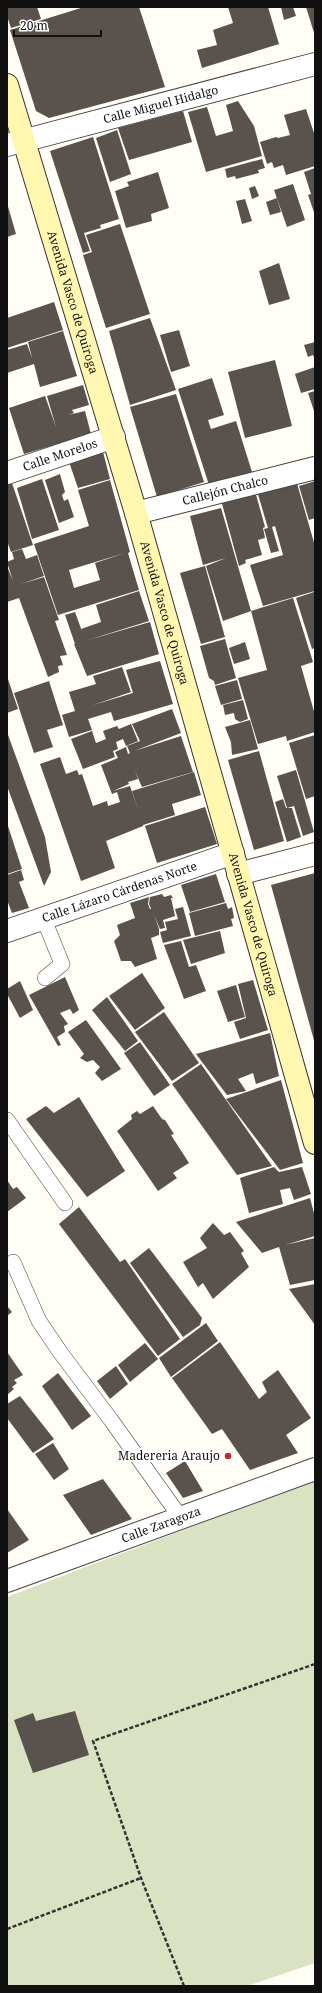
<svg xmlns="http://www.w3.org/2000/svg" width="322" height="1993" viewBox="0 0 322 1993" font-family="'Noto Serif',serif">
	<rect width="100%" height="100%" fill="#fffdf5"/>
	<polygon fill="#d9e3c4" points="315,1480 315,1963 247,1986 7,1986 7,1597"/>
	<g fill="#5a524d" fill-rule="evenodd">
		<polygon points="7,7 37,7 41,19 11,28 7,16"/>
		<polygon points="84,7 139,7 165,87 49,118 36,111 10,30"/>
		<polygon points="228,7 268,7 279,44 202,68 197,50 217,45 213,30 233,23"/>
		<polygon points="281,7 293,7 296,16 284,20"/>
		<polygon points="306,7 315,7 315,36"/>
		<polygon points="238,101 254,126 262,156 206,172 188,112 207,107 216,136 233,131 226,105"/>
		<polygon points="306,109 315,136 315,166 286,175 283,165 274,168 272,162 267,164 260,142 276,137 278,138 290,135 284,115"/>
		<polygon points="183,111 192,142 129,160 118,128"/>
		<polygon points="117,130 131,174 110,182 96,138"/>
		<polygon points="93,137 119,219 100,225 101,228 84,233 90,251 83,253 50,151"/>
		<polygon points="262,159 265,168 258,170 259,173 236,179 235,176 227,178 225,169"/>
		<polygon points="315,168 315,215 308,195 311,194 304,172"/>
		<polygon points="158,172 169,208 151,214 152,221 126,228 115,191 129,186 127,182"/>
		<polygon points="293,184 305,220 287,227 274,190"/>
		<polygon points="255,186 259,196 252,199 249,188"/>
		<polygon points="277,198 281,212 270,215 266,202"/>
		<polygon points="245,199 252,221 242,224 236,201"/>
		<polygon points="7,203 16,234 7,237"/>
		<polygon points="120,224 150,314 106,328 83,255 92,252 86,235"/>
		<polygon points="279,263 290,299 269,305 259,271"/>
		<polygon points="54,302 63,330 7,348 7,318"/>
		<polygon points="150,318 176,390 130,405 109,331"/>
		<polygon points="179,330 190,366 171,372 160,335"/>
		<polygon points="63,331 77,376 40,387 34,364 7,373 7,350 27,344 32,358 28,342"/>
		<polygon points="315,342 315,360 313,355 308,357 304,345"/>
		<polygon points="275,360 292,426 245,438 228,372"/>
		<polygon points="315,367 315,389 301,393 295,374"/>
		<polygon points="212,378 224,415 208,420 211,429 236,421 252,472 209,485 178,389"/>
		<polygon points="83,385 89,405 72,410 74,413 68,415 85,411 91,434 24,454 9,408 45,396 56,427 47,396"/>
		<polygon points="315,391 315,414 308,393"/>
		<polygon points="176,394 204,482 157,497 130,407"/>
		<polygon points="102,448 110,479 78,488 68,459"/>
		<polygon points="60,474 65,492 62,495 64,501 68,499 74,517 59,523 45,480"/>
		<polygon points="42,479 59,530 32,539 17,488"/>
		<polygon points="11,480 33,545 11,552 7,541 7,481"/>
		<path d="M110 480 130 552 128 553 139 590 58 615 34 544 89 526 78 490ZM125 553 95 563 100 580 74 588 69 570Z"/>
		<polygon points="296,480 315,546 315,591 263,606 250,565 283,555 275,526 272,527 279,551 271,553 264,529 268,528 257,491"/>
		<polygon points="315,481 315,518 309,520 299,486"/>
		<polygon points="255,491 265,527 263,528 265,538 258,540 262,555 245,560 246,563 239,566 221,500"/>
		<polygon points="221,508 251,611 223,621 206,566 226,558 203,565 190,516"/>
		<polygon points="22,549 26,559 37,555 44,576 21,584 44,577 59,620 55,621 67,655 60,656 63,665 58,666 59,672 48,677 19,598 7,602 7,566 13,581 7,562 14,559 12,552"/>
		<polygon points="205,566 225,637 201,644 180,573"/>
		<polygon points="139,591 149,621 85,641 150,622 159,654 87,676 74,644 75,644 65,615 75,612 83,634 81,629 101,622 96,605"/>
		<polygon points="314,592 315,648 312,649 296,598"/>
		<polygon points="293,598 313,662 301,666 315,715 315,732 287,741 286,736 258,744 238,678 267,670 251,611"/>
		<polygon points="225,639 236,678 215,685 214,681 209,678 200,646"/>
		<polygon points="245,642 250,659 234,664 229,648"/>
		<polygon points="160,661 173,704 114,721 111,712 88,719 92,730 69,737 62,715 75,711 69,692 96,684 93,676 122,667 131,692 93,705 133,693 126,670"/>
		<polygon points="7,676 18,709 7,713"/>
		<polygon points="237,680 242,699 221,705 215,686"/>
		<polygon points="49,681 63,725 47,730 53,747 34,753 14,693"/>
		<polygon points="243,700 248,719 240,722 235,719 234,713 225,715 223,705"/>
		<polygon points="172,709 181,733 134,751 181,736 193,772 142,787 135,771 138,779 128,782 124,773 129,784 113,791 130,786 140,815 132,791 194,772 201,795 172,804 175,815 143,825 143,826 106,841 115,868 81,881 40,764 60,757 66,774 77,770 79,775 82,774 93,806 107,801 108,806 120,802 117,792 112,794 101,765 118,758 115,752 126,747 128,754 130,753 127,746 140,741 132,724"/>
		<polygon points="250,720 258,749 232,755 231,742 225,727"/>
		<polygon points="131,724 138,741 126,746 123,739 116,742 118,749 113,751 115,757 83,769 71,739 92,731 96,743 106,739 103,731 117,726 119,729"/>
		<polygon points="7,732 45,837 51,872 44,886 7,786"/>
		<polygon points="315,735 315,796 306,799 289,743"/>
		<polygon points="259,751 284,841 254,850 228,760"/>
		<polygon points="296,770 314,832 303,836 294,806 287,808 277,776"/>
		<polygon points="283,799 286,808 292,808 301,837 287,842 275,802"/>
		<polygon points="205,807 217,844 157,863 145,826"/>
		<polygon points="7,823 22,869 7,874"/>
		<polygon points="21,870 24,880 19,882 29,908 12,913 7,900 7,875"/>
		<polygon points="315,873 315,1044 271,885"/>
		<polygon points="216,874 225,902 190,912 181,885"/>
		<polygon points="162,894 164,897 171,895 173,898 171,898 175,916 163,920 165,928 160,929 149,904 150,897"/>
		<polygon points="149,897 148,904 150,909 152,909 159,929 159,935 151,938 157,959 135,967 131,961 121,961 114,941 120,935 117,925 135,918 130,903"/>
		<polygon points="226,903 228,909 232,907 234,918 231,919 233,926 195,936 189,913"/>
		<polygon points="183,907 191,936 163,943 160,932 167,930 165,922 178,919 175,909"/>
		<polygon points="220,931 225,953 191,964 183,940"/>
		<polygon points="181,941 189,967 196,965 206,991 184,999 164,945"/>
		<polygon points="142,973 165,1008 135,1030 109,996"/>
		<polygon points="65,977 79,1010 73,1014 70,1009 60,1013 68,1024 64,1026 65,1032 57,1037 61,1045 58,1046 29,995"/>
		<polygon points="253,980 268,1030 240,1039 234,1022 246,1018 238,984"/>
		<polygon points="20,981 33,1010 20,1018 7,994 7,989"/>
		<polygon points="236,985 245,1017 228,1022 217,991"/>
		<polygon points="107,997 138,1041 125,1051 92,1010"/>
		<polygon points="164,1012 199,1063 172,1081 135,1032"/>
		<polygon points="86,1020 121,1069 102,1081 95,1073 100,1067 93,1060 87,1062 80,1058 84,1054 68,1032"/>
		<polygon points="270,1033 279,1076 256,1084 253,1073 238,1079 246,1091 227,1095 196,1054"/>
		<polygon points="140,1042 170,1085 154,1096 124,1053"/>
		<polygon points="201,1064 272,1166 237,1175 172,1084"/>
		<polygon points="281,1080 303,1163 280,1170 226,1099"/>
		<polygon points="79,1097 125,1171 87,1197 26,1119 46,1106 54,1113"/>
		<polygon points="153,1106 162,1119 165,1120 174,1134 171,1135 189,1163 173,1173 177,1178 158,1191 117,1131 132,1119 131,1115 137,1111 140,1114"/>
		<polygon points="274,1167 279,1172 302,1167 311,1194 294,1200 290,1188 280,1190 283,1204 249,1213 240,1178"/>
		<polygon points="7,1180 13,1189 17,1187 26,1198 7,1212"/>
		<polygon points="310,1198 315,1217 315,1236 285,1245 315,1238 315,1280 290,1285 279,1247 262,1253 236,1222"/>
		<polygon points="79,1207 120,1262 125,1259 180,1339 158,1356 59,1224"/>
		<polygon points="213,1223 224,1235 230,1232 244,1251 241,1253 249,1267 213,1299 203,1283 198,1287 183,1262 207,1248 200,1238"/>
		<polygon points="149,1248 202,1318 200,1325 183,1337 130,1263"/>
		<polygon points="315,1284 315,1325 289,1289"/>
		<polygon points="7,1306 12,1312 7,1316"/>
		<polygon points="206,1323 218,1341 171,1377 159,1358"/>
		<polygon points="220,1342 259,1399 267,1392 262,1382 278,1370 311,1418 286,1435 298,1453 250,1470 222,1429 212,1434 172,1378"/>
		<polygon points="145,1343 158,1359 130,1382 118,1365"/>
		<polygon points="7,1352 23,1375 14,1380 17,1383 12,1387 14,1389 7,1395"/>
		<polygon points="116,1366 128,1384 110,1399 97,1381"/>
		<polygon points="58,1373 91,1416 72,1430 42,1386"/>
		<polygon points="20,1396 54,1439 33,1453 7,1418 7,1404"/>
		<polygon points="53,1443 69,1469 54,1480 35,1454"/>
		<polygon points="185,1461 203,1491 183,1498 166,1473"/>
		<polygon points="103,1479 132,1519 91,1535 63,1495"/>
		<polygon points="7,1509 29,1540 7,1553"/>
		<polygon points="75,1711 89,1755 33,1773 14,1720 33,1713 36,1721"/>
	</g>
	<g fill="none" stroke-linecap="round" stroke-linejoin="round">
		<defs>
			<g id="lane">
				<polyline points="43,917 62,964 45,978"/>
				<polyline points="7,1120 65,1203"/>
				<polyline points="13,1262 39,1321 60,1352 111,1420 181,1518"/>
			</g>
			<g id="street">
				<path id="s1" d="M7 145 315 64"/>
				<path id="s2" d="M7 473 114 437"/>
				<path id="s3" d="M136 513 315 468"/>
				<polyline points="238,874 315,854"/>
				<path id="s4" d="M7 931 233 853"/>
				<path id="s5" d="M7 1581 315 1469"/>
			</g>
			<g id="secondary">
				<path id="s6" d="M7 85 136 513 315 1143"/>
			</g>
		</defs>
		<use href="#lane" stroke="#444" stroke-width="16"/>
		<use href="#street" stroke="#444" stroke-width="24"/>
		<use href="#secondary" stroke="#333" stroke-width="24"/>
		<g stroke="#333" stroke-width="2.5" stroke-dasharray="4 2" stroke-linecap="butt">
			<polyline points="7,1929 141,1878"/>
			<polyline points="184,1986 141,1878 93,1741 315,1664"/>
		</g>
		<use href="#lane" stroke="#fff" stroke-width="15"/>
		<use href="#street" stroke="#fff" stroke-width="22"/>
		<use href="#secondary" stroke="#fff6b0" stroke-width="22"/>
	</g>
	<circle fill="#c4262e" stroke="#fff" stroke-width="1.5" cx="228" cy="1456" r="4"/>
	<g text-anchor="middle" stroke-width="4" stroke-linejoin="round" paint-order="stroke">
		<g font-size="12" fill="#111" stroke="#fff">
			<text dy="4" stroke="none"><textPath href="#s1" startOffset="159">Calle Miguel Hidalgo</textPath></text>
			<text dy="4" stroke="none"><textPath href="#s6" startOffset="227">Avenida Vasco de Quiroga</textPath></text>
			<text dy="4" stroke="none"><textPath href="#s2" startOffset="56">Calle Morelos</textPath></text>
			<text dy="4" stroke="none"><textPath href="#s3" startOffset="92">Callejón Chalco</textPath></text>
			<text dy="4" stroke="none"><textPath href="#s6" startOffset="551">Avenida Vasco de Quiroga</textPath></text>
			<text dy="4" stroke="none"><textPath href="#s4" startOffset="119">Calle Lázaro Cárdenas Norte</textPath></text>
			<text dy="4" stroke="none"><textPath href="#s6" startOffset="875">Avenida Vasco de Quiroga</textPath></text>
			<text dy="4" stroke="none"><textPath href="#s5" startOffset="164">Calle Zaragoza</textPath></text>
		</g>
		<g font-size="12" fill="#111" stroke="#fff" text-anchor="end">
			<text x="220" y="1460">Madereria Araujo</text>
		</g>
	</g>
	<rect width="322" height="1993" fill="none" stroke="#111111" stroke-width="16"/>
	<path d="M14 30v6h87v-6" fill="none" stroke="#111111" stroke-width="2"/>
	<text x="20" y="30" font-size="12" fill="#111111" stroke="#ffffff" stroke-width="3" paint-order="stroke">20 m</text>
</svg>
